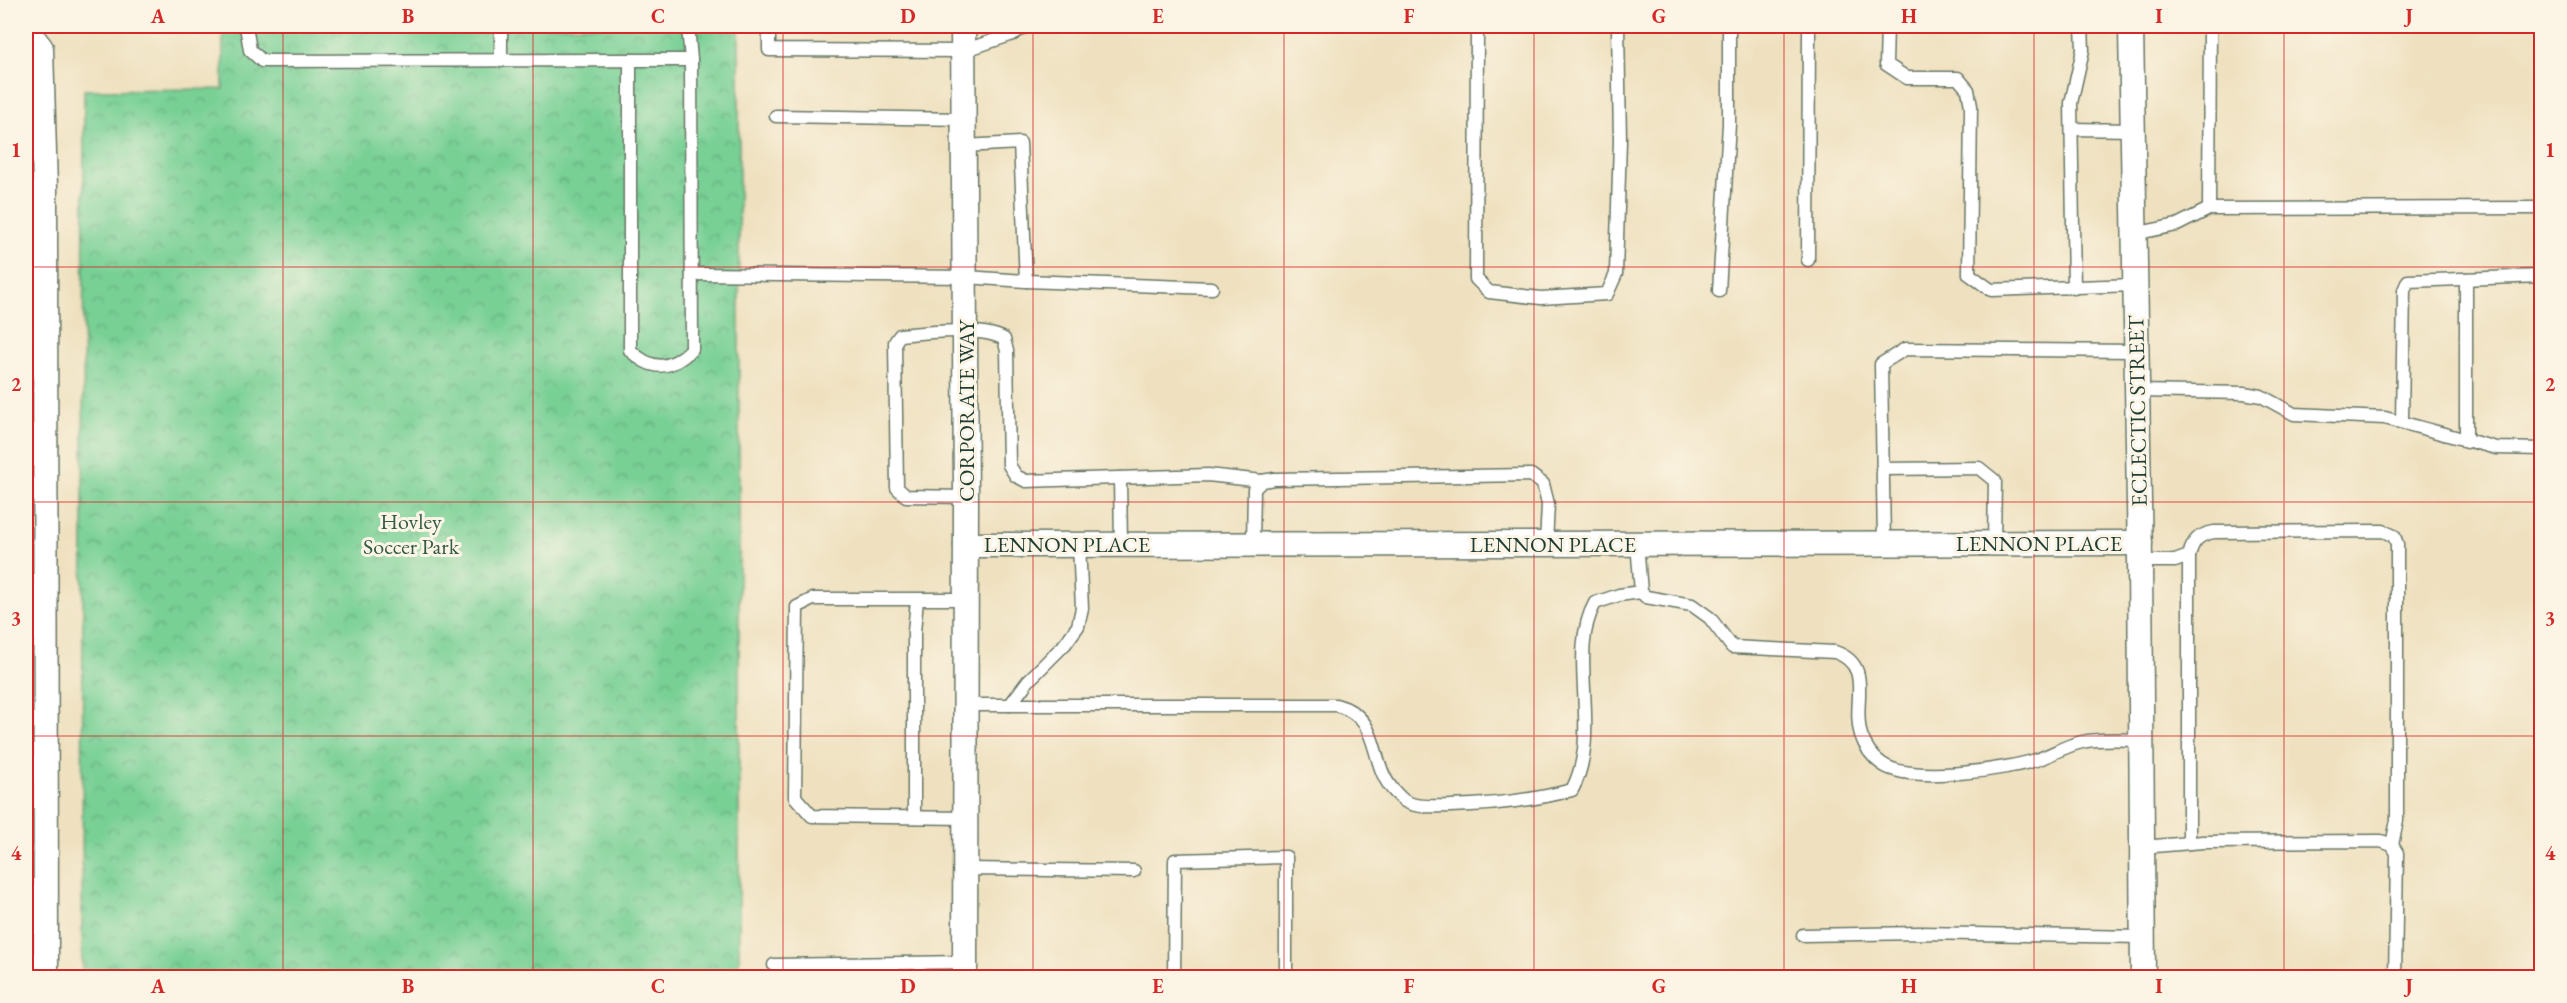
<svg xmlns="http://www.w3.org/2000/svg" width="2567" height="1003" viewBox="0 0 2567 1003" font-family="'EB Garamond',serif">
	<defs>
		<pattern id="park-crowns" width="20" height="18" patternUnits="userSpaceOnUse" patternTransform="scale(1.5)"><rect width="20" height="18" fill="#78d095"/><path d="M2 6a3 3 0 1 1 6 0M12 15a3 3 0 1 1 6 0" fill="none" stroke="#62aa7a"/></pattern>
	</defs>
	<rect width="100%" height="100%" fill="#fcf5e5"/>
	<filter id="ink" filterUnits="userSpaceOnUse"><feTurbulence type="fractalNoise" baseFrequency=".0167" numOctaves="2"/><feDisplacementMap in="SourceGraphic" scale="12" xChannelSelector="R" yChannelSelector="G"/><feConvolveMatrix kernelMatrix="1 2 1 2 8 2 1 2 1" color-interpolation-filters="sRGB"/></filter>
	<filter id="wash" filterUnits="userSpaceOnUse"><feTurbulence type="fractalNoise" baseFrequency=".008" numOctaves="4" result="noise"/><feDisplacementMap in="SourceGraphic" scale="24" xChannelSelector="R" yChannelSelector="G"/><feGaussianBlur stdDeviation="1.35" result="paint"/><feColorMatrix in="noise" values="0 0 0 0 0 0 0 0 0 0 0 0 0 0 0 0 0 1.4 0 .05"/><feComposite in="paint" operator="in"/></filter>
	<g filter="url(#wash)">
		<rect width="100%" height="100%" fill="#efe1c0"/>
		<polygon fill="url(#park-crowns)" stroke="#4c8664" stroke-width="1.5" points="223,26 739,26 739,977 82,978 84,90 223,89"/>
	</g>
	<g filter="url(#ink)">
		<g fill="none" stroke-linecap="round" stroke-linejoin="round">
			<defs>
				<g id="lane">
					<path d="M246 26 250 50 262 61 630 60V350C652 372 671 370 692 349L691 60 688 26"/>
					<polyline points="501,26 501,61"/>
					<polyline points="769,26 769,50 963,51 1013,34 1026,26"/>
					<polyline points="1477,26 1476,279 1489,292 1541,298 1607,294 1616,274 1620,140 1618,26"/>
					<polyline points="1887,26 1886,64 1907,78 1958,78 1968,90 1971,106 1969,274 1991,290 2135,285"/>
					<polyline points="2210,26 2209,209 2542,208"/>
					<polyline points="630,60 691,60"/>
					<polyline points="776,116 964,119"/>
					<polyline points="2072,129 2132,130"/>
					<polyline points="2134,234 2177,225 2209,209"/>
					<polyline points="1808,260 1809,26"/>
					<polyline points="692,274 966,277 1026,281 1020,143 964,146"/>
					<polyline points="2466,279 2466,442"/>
					<polyline points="1026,281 1212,288"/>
					<polyline points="2074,288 2071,103 2083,50 2082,26"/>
					<polyline points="1719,291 1729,124 1729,26"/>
					<polyline points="2137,391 2244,393 2261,396 2294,414 2385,418 2496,448 2542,449"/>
					<polyline points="2402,421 2404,290 2408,281 2542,276"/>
					<polyline points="1882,469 1979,468 1995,481 1994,543"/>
					<polyline points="1120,478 1121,544"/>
					<path d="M966 497 906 496 897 488 895 342 900 335C926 332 983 326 1004 339L1007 351 1009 465 1016 476 1026 481 1208 475 1262 481"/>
					<path d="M1637 543 1641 592 1646 597 1692 605 1710 618 1732 647 1835 652C1875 666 1851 703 1861 735 1865 747 1872 757 1882 764 1910 784 2007 770 2039 759 2053 754 2067 745 2082 742 2101 738 2122 740 2141 740"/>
					<polyline points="1884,543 1881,364 1905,349 2136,351"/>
					<polyline points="1253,544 1254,489 1262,481 1274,479 1531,475 1543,484 1548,504 1546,544"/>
					<polyline points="2189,556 2189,843"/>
					<path d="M2140 561H2175L2189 556C2193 540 2198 535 2214 532L2383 531 2394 536 2397 544V820L2392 845"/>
					<path d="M966 705H1336C1384 718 1367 763 1395 792 1398 795 1404 802 1409 803 1420 808 1438 806 1450 806 1492 805 1531 801 1572 790 1603 732 1566 655 1595 603L1619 595 1641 592"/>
					<polyline points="1010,705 1028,681 1065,644 1078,626 1082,608 1079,544"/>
					<polyline points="914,817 914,632 917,600"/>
					<polyline points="965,818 812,816 795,797 797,607 813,599 966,599"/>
					<polyline points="2142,847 2203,842 2381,841 2392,845 2397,853 2395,978"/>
					<polyline points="965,869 1134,871"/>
					<polyline points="1803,935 1921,933 2142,937"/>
					<polyline points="774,965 965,962"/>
					<polyline points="1174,978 1175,860 1286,857 1286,978"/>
				</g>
				<g id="street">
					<polyline points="963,26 966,497 965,978"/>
					<polyline points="2131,26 2140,561 2143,978"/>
					<polyline points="26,29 41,48 45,188 46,978"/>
					<polyline points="966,545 2140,543"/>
				</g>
			</defs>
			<use href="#lane" stroke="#687665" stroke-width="15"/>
			<use href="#street" stroke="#687665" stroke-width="27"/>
			<use href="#lane" stroke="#fff" stroke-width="12"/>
			<use href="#street" stroke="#fff" stroke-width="24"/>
		</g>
	</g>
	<path fill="none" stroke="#d62828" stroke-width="1.5" stroke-opacity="0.55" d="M283 26V978M533 26V978M783 26V978M1033 26V978M1284 26V978M1534 26V978M1784 26V978M2034 26V978M2284 26V978M26 267H2542M26 502H2542M26 736H2542"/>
	<g text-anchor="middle" stroke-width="6" stroke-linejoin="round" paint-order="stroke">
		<g font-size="22" fill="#1f3d34" stroke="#fcf5e5">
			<text transform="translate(966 411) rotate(-90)" y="8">CORPORATE WAY</text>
			<text transform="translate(2137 411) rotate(-91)" y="8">ECLECTIC STREET</text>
			<text x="2039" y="551">LENNON PLACE</text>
			<text x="1067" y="552">LENNON PLACE</text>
			<text x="1553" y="552">LENNON PLACE</text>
		</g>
		<g font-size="22" fill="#315a47" stroke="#fcf5e5">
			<text x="411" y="529">Hovley<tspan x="411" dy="25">Soccer Park</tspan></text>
		</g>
	</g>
	<rect width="2567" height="1003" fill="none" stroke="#fcf5e5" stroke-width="66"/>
	<rect x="33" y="33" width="2501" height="937" fill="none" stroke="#d62828" stroke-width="2"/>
	<g font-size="20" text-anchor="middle" font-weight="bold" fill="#d62828">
		<text x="158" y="23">A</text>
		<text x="408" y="23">B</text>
		<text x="658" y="23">C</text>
		<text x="908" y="23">D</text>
		<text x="1158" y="23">E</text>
		<text x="1409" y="23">F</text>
		<text x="1659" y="23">G</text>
		<text x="1909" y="23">H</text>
		<text x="2159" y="23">I</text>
		<text x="2409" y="23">J</text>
		<text x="16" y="157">1</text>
		<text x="2550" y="157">1</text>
		<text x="16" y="391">2</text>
		<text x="2550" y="391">2</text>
		<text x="16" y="625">3</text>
		<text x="2550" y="625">3</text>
		<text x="16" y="860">4</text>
		<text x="2550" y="860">4</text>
		<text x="158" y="993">A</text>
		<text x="408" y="993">B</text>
		<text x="658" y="993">C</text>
		<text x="908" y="993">D</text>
		<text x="1158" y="993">E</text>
		<text x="1409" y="993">F</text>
		<text x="1659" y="993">G</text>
		<text x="1909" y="993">H</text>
		<text x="2159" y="993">I</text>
		<text x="2409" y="993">J</text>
	</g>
</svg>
